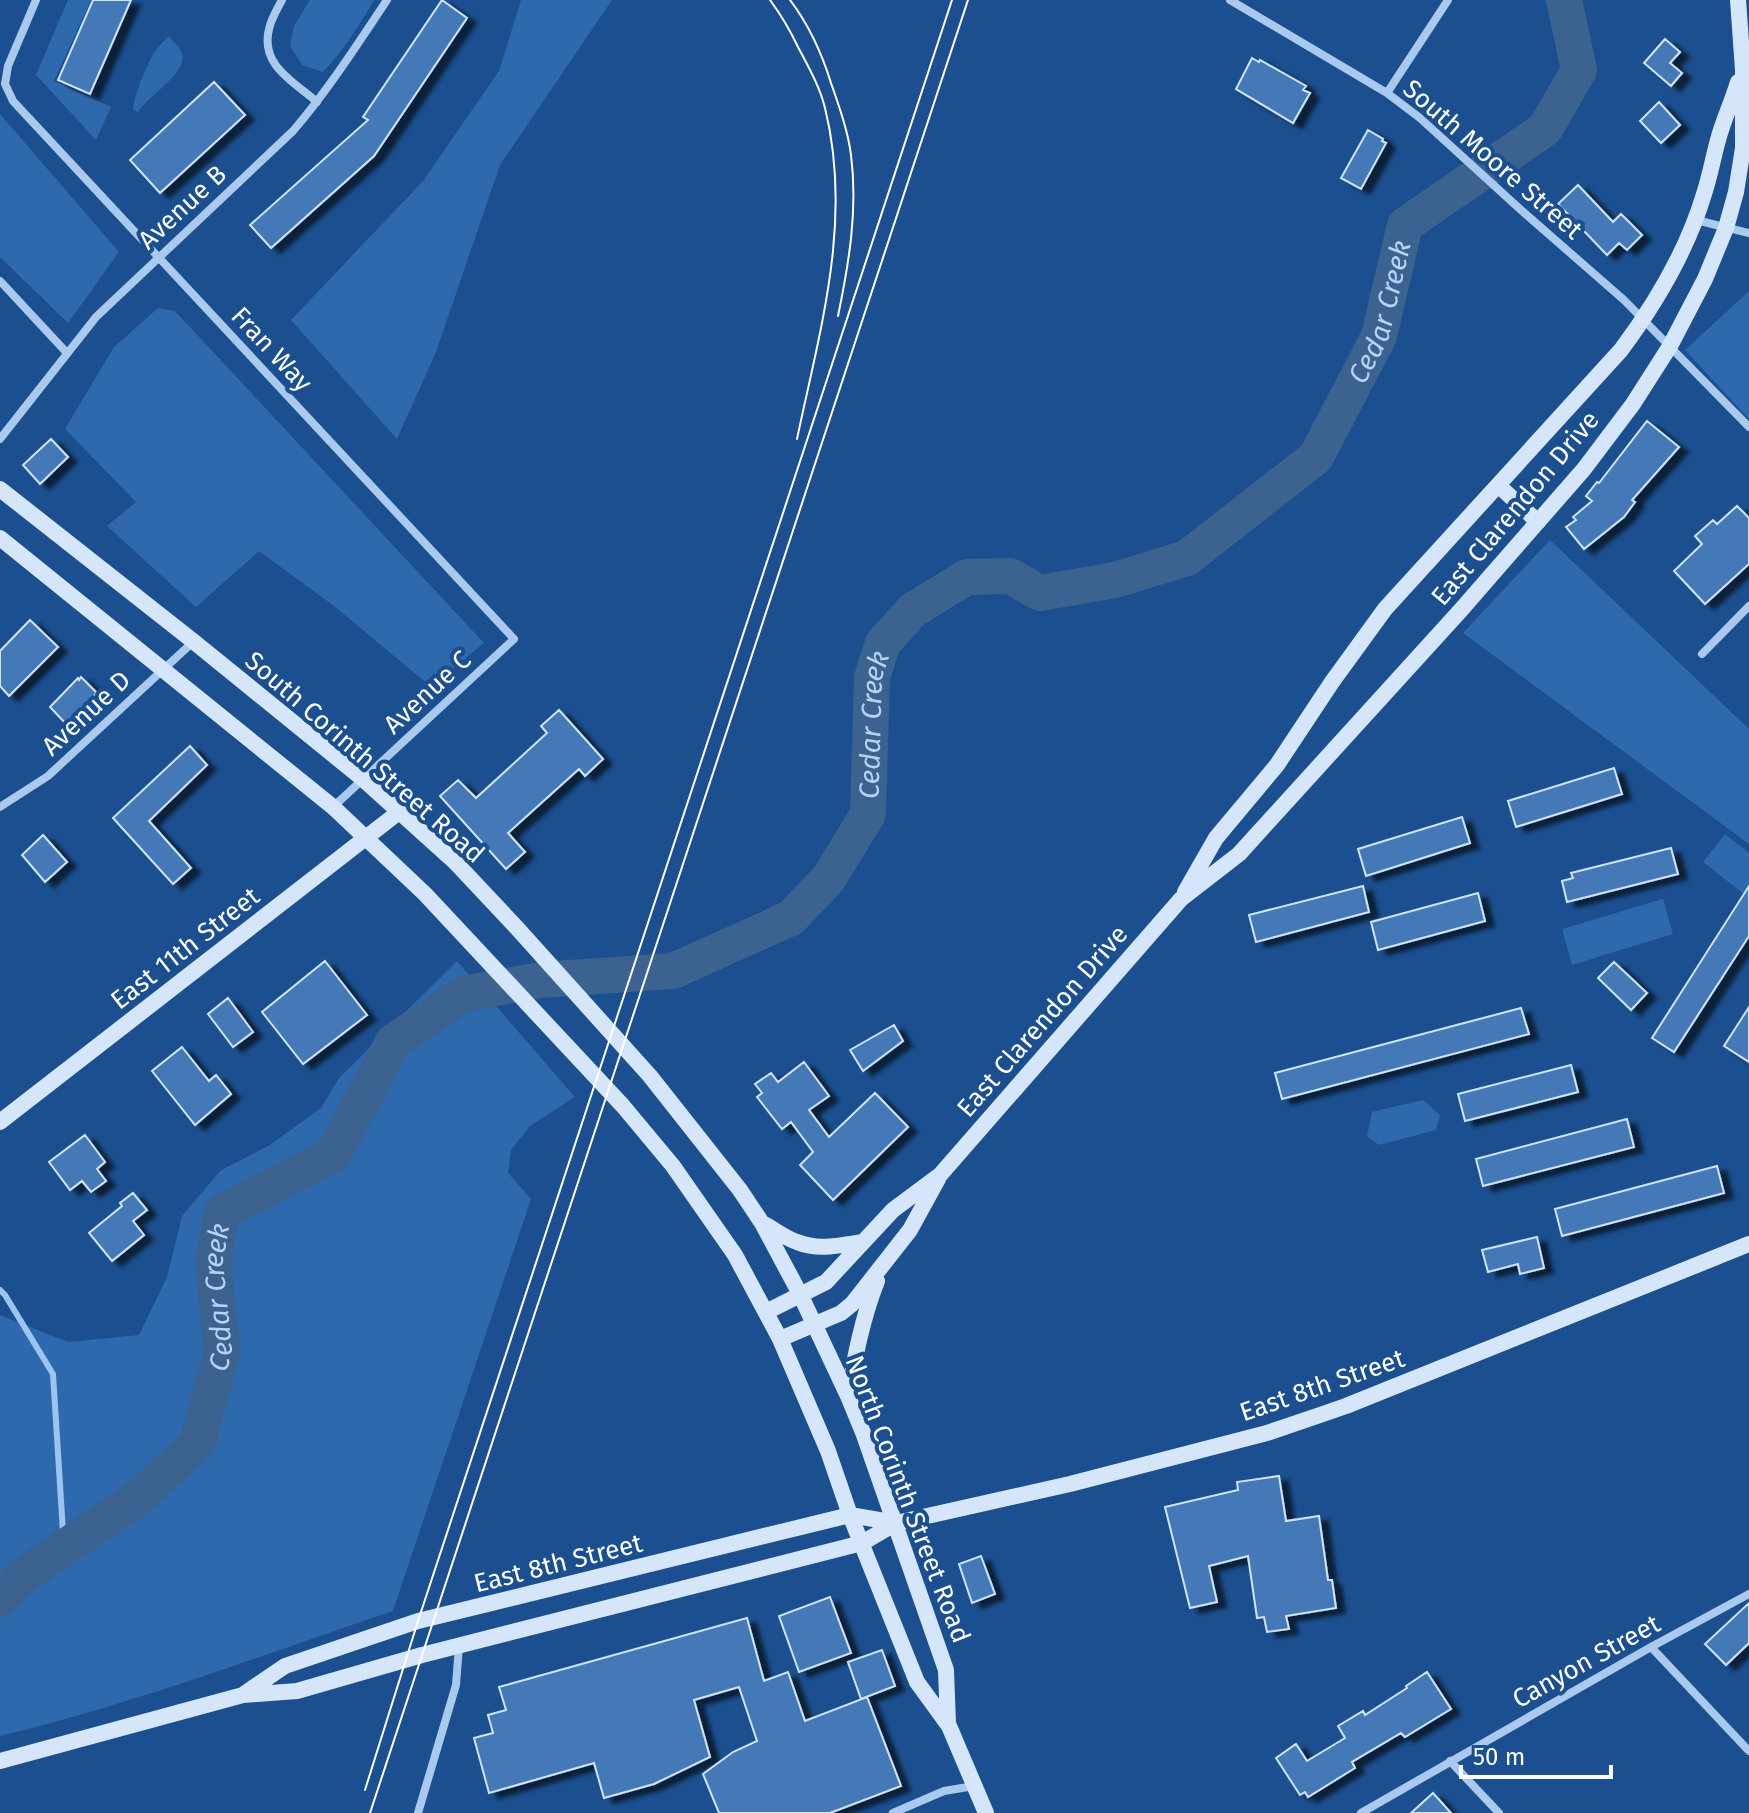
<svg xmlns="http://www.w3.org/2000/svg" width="1749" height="1813" font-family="'Fira Sans',sans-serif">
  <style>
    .green { fill: #2e69ad }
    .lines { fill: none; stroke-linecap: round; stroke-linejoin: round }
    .stream { stroke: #9cc4f0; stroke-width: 6 }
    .river { stroke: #3c6290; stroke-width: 36 }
    .building { fill: #4478b7; stroke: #cfe3fa; stroke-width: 2; filter: url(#shadow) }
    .street { stroke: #a9c9ee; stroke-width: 8 }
    .secondary { stroke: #d6e6fa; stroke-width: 16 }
    .tram { stroke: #fff; stroke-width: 2 }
    .labels { text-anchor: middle; stroke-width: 8; stroke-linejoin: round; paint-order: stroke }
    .street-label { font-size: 26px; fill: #fff; stroke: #1b4f8f }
    .water-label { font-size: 28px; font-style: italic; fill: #b5d3f5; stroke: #1b4f8f }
  </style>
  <defs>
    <filter id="shadow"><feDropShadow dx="9" dy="5" stdDeviation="2" flood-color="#0009"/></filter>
  </defs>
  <rect width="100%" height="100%" fill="#1b4f8f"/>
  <path class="green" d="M68,0H91L54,81L111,107L96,140L36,75Z
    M310,0H374C359,26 344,50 323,72L302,65L290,46L294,26Z
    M521,0H612L500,165L436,352L397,439L291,320L423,181L499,71Z
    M169,36C172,40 178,46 181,51C191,72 148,95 138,112L133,110C134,95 147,63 156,50C159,45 165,40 169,36Z
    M0,114L119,252L68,323L0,257Z
    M1749,291V419L1685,350Z
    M158,308L175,311L484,643L431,687L334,606L259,551L196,607L107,526L136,502L65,429L114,347Z
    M1550,540L1749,729V844L1463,633Z
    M1725,834L1749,853V898L1703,862Z
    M1663,899L1673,934L1572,965L1562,929Z
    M457,961L575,1097L530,1126L511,1150L508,1173L531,1199L393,1611C263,1655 133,1704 0,1736V1315L68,1342L139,1335L167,1277L182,1216L221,1170L270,1145L321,1108L339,1078Z
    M1423,1100L1440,1115L1436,1130L1379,1145L1367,1136L1372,1112Z"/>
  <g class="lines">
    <path class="stream" d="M0,1290L5,1295L53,1374L64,1548"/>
    <path class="river" id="s1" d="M0,1599L25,1574L139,1497L197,1444L222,1351L213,1260L222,1212L333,1155L393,1042L463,994L540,980L673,971L791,918L829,878L868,814L872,677L883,643L913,610L967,577L1010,576L1040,593L1115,580L1187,558L1316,457L1379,336L1405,225L1545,129L1579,70L1564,0"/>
  </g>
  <path class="building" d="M93,0H131L90,94L58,80Z
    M442,0L467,18L374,156L271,248L250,225L368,120L363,117Z
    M1665,39L1680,52L1670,63L1682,73L1671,86L1644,63Z
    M1252,58L1259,62L1260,60L1306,86L1303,90L1310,93L1293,123L1236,89Z
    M214,82L245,115L160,193L130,160Z
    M1659,102L1680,125L1661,143L1640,121Z
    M1368,130L1383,139L1382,141L1386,143L1361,189L1341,178Z
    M1578,185L1613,222L1621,214L1642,235L1627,250L1619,243L1607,255L1558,204Z
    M1647,421L1679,447L1632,500L1635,502L1624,517L1584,549L1566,527L1576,520L1573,517L1592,501L1586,496L1597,482L1599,483Z
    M51,439L68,457L40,484L23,465Z
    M1737,506L1749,518V564L1705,604L1674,571L1702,544L1695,536L1713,520L1717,524Z
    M30,620L58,647L9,696L0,686V651Z
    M81,677L97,693L66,724L50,707L78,678L79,680Z
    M559,710L603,759L585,776L579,769L508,833L525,852L506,869L440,796L458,780L476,798L547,733L541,726Z
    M190,746L207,765L149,821L191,868L173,884L113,818Z
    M1614,768L1622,794L1516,827L1508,801Z
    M1462,817L1470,843L1366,876L1358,849Z
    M43,835L67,862L45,882L22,855Z
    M1671,848L1678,874L1567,902L1562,881L1573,878L1571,873Z
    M1363,886L1369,912L1256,942L1249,915Z
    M1749,886V936L1674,1052L1652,1038Z
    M1478,893L1485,921L1378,950L1371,922Z
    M325,961L367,1015L303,1064L262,1012Z
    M1614,962L1647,993L1631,1010L1598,978Z
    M228,998L253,1032L233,1047L208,1014Z
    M1749,1007V1062L1724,1046Z
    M1521,1008L1529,1034L1282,1099L1275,1073Z
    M894,1025L903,1041L863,1071L850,1050Z
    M182,1047L209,1081L216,1075L231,1094L195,1125L152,1071Z
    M804,1062L829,1096L809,1110L829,1137L875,1093L908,1127L833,1200L800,1165L813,1152L791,1122L782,1129L757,1097L762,1093L755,1084L771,1073L778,1082Z
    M1571,1065L1578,1092L1465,1121L1458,1094Z
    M1627,1119L1634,1147L1483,1186L1476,1159Z
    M85,1135L105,1162L97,1169L106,1181L91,1192L82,1181L70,1190L49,1162Z
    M1717,1166L1724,1193L1562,1236L1555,1209Z
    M133,1193L147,1210L133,1221L144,1235L112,1261L89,1233L122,1206L120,1203Z
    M1537,1237L1544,1268L1520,1274L1518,1264L1488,1272L1482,1250Z
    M1279,1476L1286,1521L1319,1516L1328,1580H1332L1336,1608L1286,1616L1289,1629L1267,1632L1264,1617L1257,1618L1248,1556L1209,1566L1217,1602L1190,1608L1165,1507L1238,1490L1237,1482Z
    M981,1556L995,1594L972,1603L959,1564Z
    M830,1597L851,1653L799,1672L779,1616Z
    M1749,1603V1643L1726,1665L1705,1644Z
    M747,1618L764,1681L788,1672L805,1721L867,1697L901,1786L830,1813H719L703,1774L733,1752L757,1741L739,1687L694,1700L710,1757L654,1784L604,1798L594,1763L489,1793L474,1738L493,1733L488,1715L506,1710L499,1687Z
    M882,1650L895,1686L861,1699L848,1662Z
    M1427,1672L1451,1709L1405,1737L1401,1733L1352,1762L1355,1768L1308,1797L1305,1792L1300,1795L1276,1758L1296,1744L1307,1761L1345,1738L1338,1726L1363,1711L1365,1715L1407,1688L1406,1686Z
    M1433,1793L1451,1813H1411Z"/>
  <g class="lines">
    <path class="street" d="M36,0L8,66L5,84L13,101L514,639L333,807
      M282,0C277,9 271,19 269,29C260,65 293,81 317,102
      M1230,0L1387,93L1420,118L1521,210L1624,300L1749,427
      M1387,93L1448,0
      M1696,220L1749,233
      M0,281L67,353
      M0,439L96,317L293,131C328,90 357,45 387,0
      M1702,654L1749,606
      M0,807L48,776L193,642
      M1651,1647L1749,1751
      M1450,1761L1499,1813
      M418,1813L456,1685L459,1646
      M893,1813L944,1791L974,1786
      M1361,1813L1651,1647L1749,1594"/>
    <path class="secondary" d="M1498,485L1538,522
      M0,489L193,641L363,779L455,862L517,928L650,1076L740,1190L762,1223L800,1294L848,1396L864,1435L946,1670L948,1724
      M0,538L333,807L425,894L468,940L623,1106L673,1166L735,1255L780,1339L828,1451L850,1515L917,1682L949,1726L986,1813
      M1185,892L1216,838L1277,765L1332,682L1385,609L1621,350C1656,303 1687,251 1704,194C1710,176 1713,158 1718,140C1723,121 1732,102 1738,82
      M0,1122L399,812
      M762,1223C774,1229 785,1238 797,1242C819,1251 841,1245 863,1242
      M766,1312L826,1282L893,1210L940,1175L1181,899L1239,854L1460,611L1584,469L1633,404L1670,346L1705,279L1726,228L1736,192L1743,148V70L1738,0
      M780,1339L841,1313L852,1304L910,1230L938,1179
      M848,1396C855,1357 862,1319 877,1281
      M244,1694L285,1666L418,1621L850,1515L896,1523
      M0,1761L243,1695L297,1691L422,1655L862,1543L896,1523L1070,1484L1267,1433L1320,1415L1346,1406L1749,1244"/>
    <path class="tram" d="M770,0C781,15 790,30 798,47C808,66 820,87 825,108C853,221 820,329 797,439
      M790,0C809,25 822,54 831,83C839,106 848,131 851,155C858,209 849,263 838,316
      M365,1790L418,1621L952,0
      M370,1813L968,0"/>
  </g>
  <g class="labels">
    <g class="street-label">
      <text transform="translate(1493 159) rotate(41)" y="9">South Moore Street</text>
      <text transform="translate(182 207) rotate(-43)" y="9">Avenue B</text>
      <text transform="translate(272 349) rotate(47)" y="9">Fran Way</text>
      <text transform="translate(1515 508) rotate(-50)" y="9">East Clarendon Drive</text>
      <text transform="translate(427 692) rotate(-43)" y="9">Avenue C</text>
      <text transform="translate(86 713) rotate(-43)" y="9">Avenue D</text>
      <text transform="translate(365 757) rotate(41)" y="9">South Corinth Street Road</text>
      <text transform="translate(185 948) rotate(-38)" y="9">East 11th Street</text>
      <text transform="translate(1042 1021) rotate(-49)" y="9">East Clarendon Drive</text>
      <text transform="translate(1322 1385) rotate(-19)" y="9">East 8th Street</text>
      <text transform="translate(908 1499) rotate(69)" y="9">North Corinth Street Road</text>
      <text transform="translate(558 1563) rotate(-14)" y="9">East 8th Street</text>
      <text transform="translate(1586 1661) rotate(-29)" y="9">Canyon Street</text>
    </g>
    <g class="water-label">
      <text dy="10" stroke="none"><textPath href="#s1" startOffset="2130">Cedar Creek</textPath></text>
      <text dy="10" stroke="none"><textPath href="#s1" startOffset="1386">Cedar Creek</textPath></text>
      <text dy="10" stroke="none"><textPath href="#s1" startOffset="402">Cedar Creek</textPath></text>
    </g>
  </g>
  <path d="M1461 1765v12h150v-12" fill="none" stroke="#ffffff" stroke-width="4"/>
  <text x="1473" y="1765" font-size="24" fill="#ffffff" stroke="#1b4f8f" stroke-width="6" paint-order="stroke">50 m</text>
</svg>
